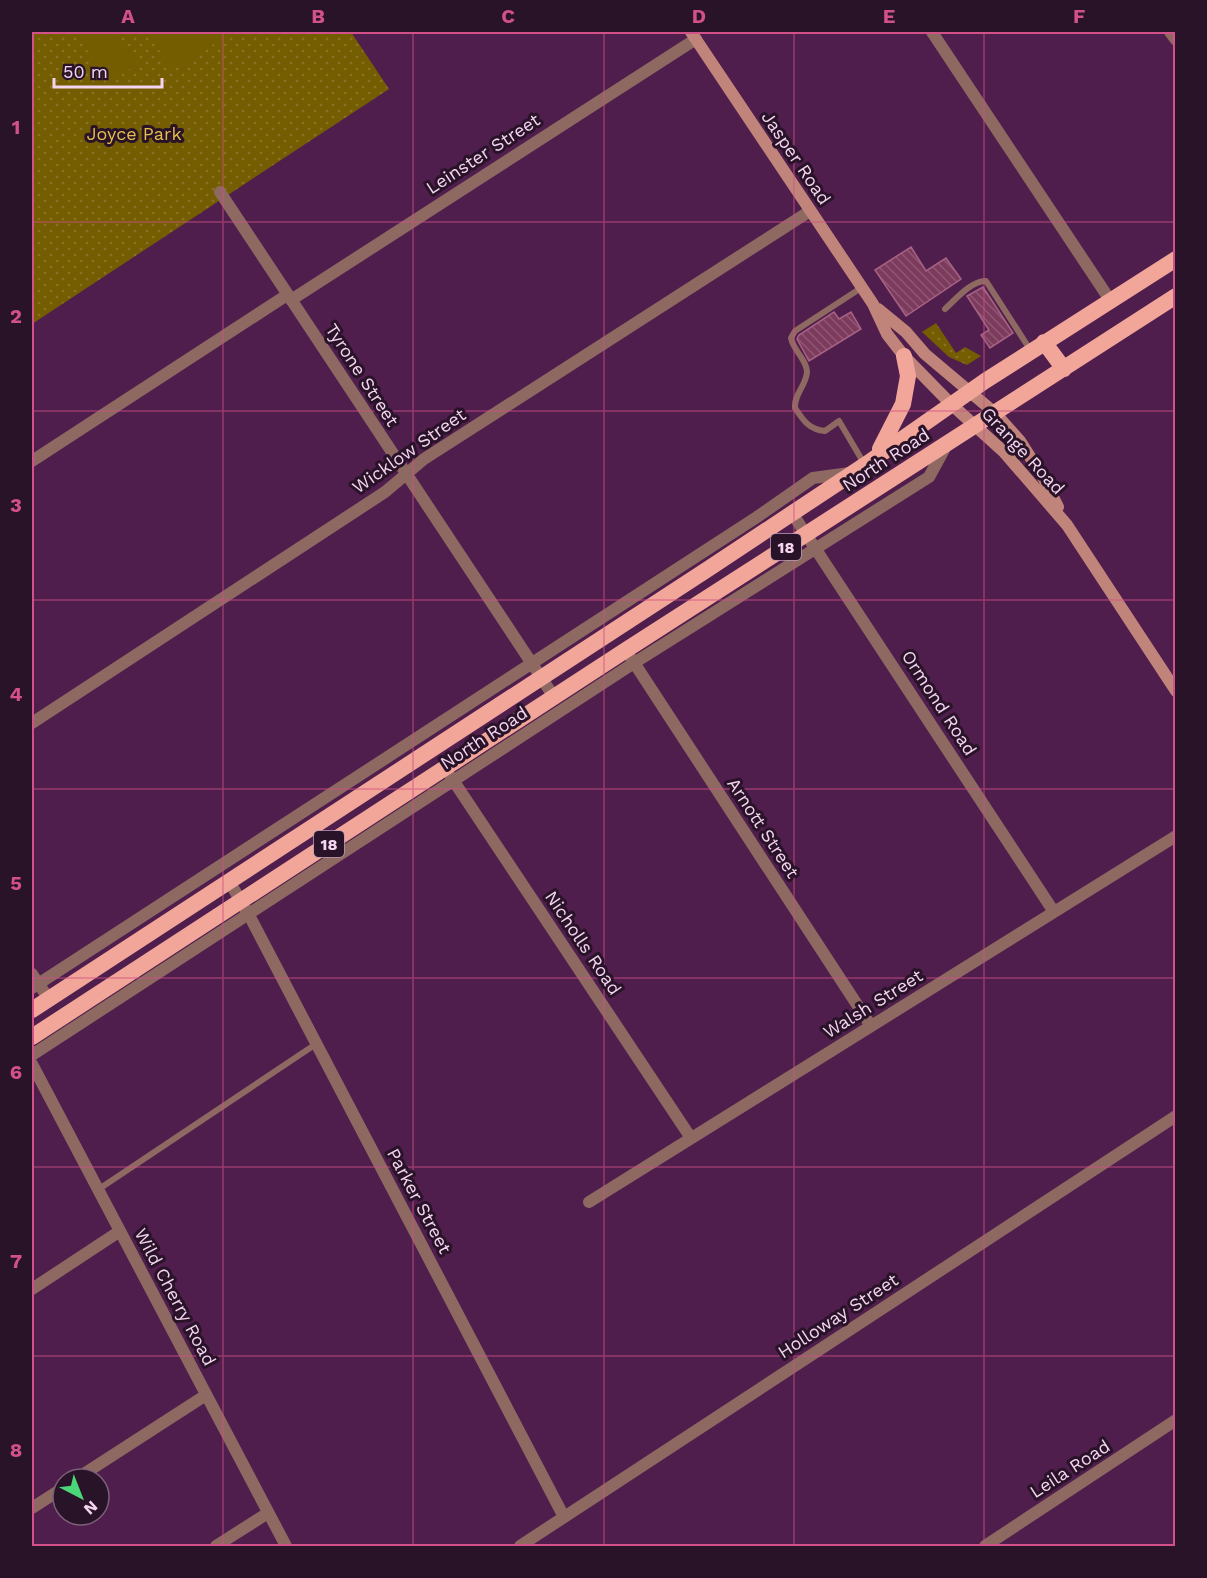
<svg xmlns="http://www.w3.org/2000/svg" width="1207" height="1578" font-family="'Work Sans',sans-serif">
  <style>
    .park { fill: url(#park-dots) }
    .garden { fill: #745c01 }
    .building { fill: url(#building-back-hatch); stroke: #a86284; stroke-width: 1.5 }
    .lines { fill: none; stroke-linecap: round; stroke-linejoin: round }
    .service { stroke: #8e6962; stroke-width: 6 }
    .minor { stroke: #8e6962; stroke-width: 12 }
    .tertiary { stroke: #8e6962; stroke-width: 12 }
    .secondary { stroke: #c0847a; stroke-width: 12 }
    .trunk { stroke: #f1a699; stroke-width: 16 }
    .grid { fill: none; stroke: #d15188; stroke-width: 1.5; stroke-opacity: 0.55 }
    .labels { text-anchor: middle; stroke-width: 6; stroke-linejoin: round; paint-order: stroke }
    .shield { fill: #291328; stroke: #b79bb4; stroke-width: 1.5 }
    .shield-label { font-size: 16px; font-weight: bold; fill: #f4d5f0 }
    .park-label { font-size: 18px; fill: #e6bf48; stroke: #291328 }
    .street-label { font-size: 18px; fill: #f4d5f0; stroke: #291328 }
    .neatline { fill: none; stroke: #d15188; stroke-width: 2 }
    .grid-label { font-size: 20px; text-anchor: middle; font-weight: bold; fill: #d15188 }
  </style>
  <defs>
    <pattern id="park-dots" width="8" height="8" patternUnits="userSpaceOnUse" patternTransform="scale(1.5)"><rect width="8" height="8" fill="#745c01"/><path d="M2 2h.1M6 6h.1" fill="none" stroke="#887226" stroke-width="1.8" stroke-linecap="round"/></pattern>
    <pattern id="building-back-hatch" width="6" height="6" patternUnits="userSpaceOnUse" patternTransform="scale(1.5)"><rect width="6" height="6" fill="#7c3b5c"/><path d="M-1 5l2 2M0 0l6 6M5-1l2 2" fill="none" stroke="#8f5674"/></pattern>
  </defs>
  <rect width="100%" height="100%" fill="#501e4d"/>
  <path class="park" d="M32,32H351L389,89L32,324Z
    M936,323L956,353L965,347L981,356L967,365L949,357L922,332Z"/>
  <path class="garden" d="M75,32H115L137,64L109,83Z
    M147,32H232L182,65H171L168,63Z"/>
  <path class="building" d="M911,247L926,271L946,258L961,279L906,316L875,270Z
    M983,287L1013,333L990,348L981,335L989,330L967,296Z
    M834,312L839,319L851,312L861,329L809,361L797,339L799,335Z"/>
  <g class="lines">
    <path class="service" d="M861,288L795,331L791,338C793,350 807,360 807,372C806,386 794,394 795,408C803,420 809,430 825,431L839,421L865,465
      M945,309C955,300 972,280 986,281L1031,351
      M99,1189L316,1044"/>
    <path class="minor" d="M932,32L1110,300
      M1170,32L1176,40
      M220,192L554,697
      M291,300L696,39
      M32,461L287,295
      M792,513L1054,912
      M631,658L871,1026
      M32,723L385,492L424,459L810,211
      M451,777L691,1138
      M229,881L249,915L564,1517
      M32,974L49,999
      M32,988L757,517L813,478L850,473
      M32,1055L634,663L929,477L946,446
      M32,1064L286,1546
      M589,1202L1176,836
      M32,1289L120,1231
      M76,1479L206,1395
      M32,1508L63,1488
      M216,1546L268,1513
      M520,1546L1176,1116"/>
    <path class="tertiary" d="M985,1546L1176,1420"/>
    <path class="secondary" d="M691,32L873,304L887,334L904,356L951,404L1004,452L1067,525L1176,691
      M878,309L906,332L925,354L995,413L1020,441L1044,479L1058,507"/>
    <path class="trunk" d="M1044,342L1064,369
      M880,449L903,404L908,376L904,356
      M32,1010L708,569L865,465L985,381L1176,259
      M32,1037L626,650L1176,296"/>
  </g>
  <path class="grid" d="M223,32V1546M413,32V1546M604,32V1546M794,32V1546M984,32V1546M32,222H1176M32,411H1176M32,600H1176M32,789H1176M32,978H1176M32,1167H1176M32,1356H1176"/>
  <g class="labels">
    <g class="shield">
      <rect x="771" y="534" width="30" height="26" rx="4.5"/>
      <rect x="314" y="831" width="30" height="26" rx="4.5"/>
    </g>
    <g class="shield-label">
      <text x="786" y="553">18</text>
      <text x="329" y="850">18</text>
    </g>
    <g class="park-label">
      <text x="134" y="140">Joyce Park</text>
    </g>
    <g class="street-label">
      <text transform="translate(483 154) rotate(-33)" y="6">Leinster Street</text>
      <text transform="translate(796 158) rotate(56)" y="6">Jasper Road</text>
      <text transform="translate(362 375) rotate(57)" y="6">Tyrone Street</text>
      <text transform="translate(409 451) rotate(-35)" y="6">Wicklow Street</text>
      <text transform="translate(1023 451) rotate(47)" y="6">Grange Road</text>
      <text transform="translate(886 460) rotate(-33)" y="6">North Road</text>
      <text transform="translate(939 703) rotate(57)" y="6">Ormond Road</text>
      <text transform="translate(484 738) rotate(-33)" y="6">North Road</text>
      <text transform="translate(763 828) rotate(57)" y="6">Arnott Street</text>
      <text transform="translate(583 943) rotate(56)" y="6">Nicholls Road</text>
      <text transform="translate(873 1004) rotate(-32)" y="6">Walsh Street</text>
      <text transform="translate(419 1201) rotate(62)" y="6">Parker Street</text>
      <text transform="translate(175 1297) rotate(62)" y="6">Wild Cherry Road</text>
      <text transform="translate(838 1316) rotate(-33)" y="6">Holloway Street</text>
      <text transform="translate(1070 1469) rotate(-33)" y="6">Leila Road</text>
    </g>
  </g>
  <rect width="1207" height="1578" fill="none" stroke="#291328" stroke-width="66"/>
  <g transform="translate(81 1497) rotate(138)"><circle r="28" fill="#291328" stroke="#7a6178" stroke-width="1.5"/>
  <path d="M0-4.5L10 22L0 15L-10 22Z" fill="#4bd677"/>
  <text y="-9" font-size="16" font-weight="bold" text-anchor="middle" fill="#f4d5f0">N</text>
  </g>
  <path d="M54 78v9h108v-9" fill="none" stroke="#f4d5f0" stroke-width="3"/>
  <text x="63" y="78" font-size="18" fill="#f4d5f0" stroke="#291328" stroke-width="4.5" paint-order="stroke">50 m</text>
  <rect x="33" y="33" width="1141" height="1512" class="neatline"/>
  <g class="grid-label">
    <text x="128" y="23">A</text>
    <text x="318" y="23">B</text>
    <text x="508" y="23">C</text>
    <text x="699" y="23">D</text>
    <text x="889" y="23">E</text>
    <text x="1079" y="23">F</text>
    <text x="16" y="134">1</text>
    <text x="16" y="323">2</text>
    <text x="16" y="512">3</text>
    <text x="16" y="701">4</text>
    <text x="16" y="890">5</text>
    <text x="16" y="1079">6</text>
    <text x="16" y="1268">7</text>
    <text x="16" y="1457">8</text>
  </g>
</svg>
